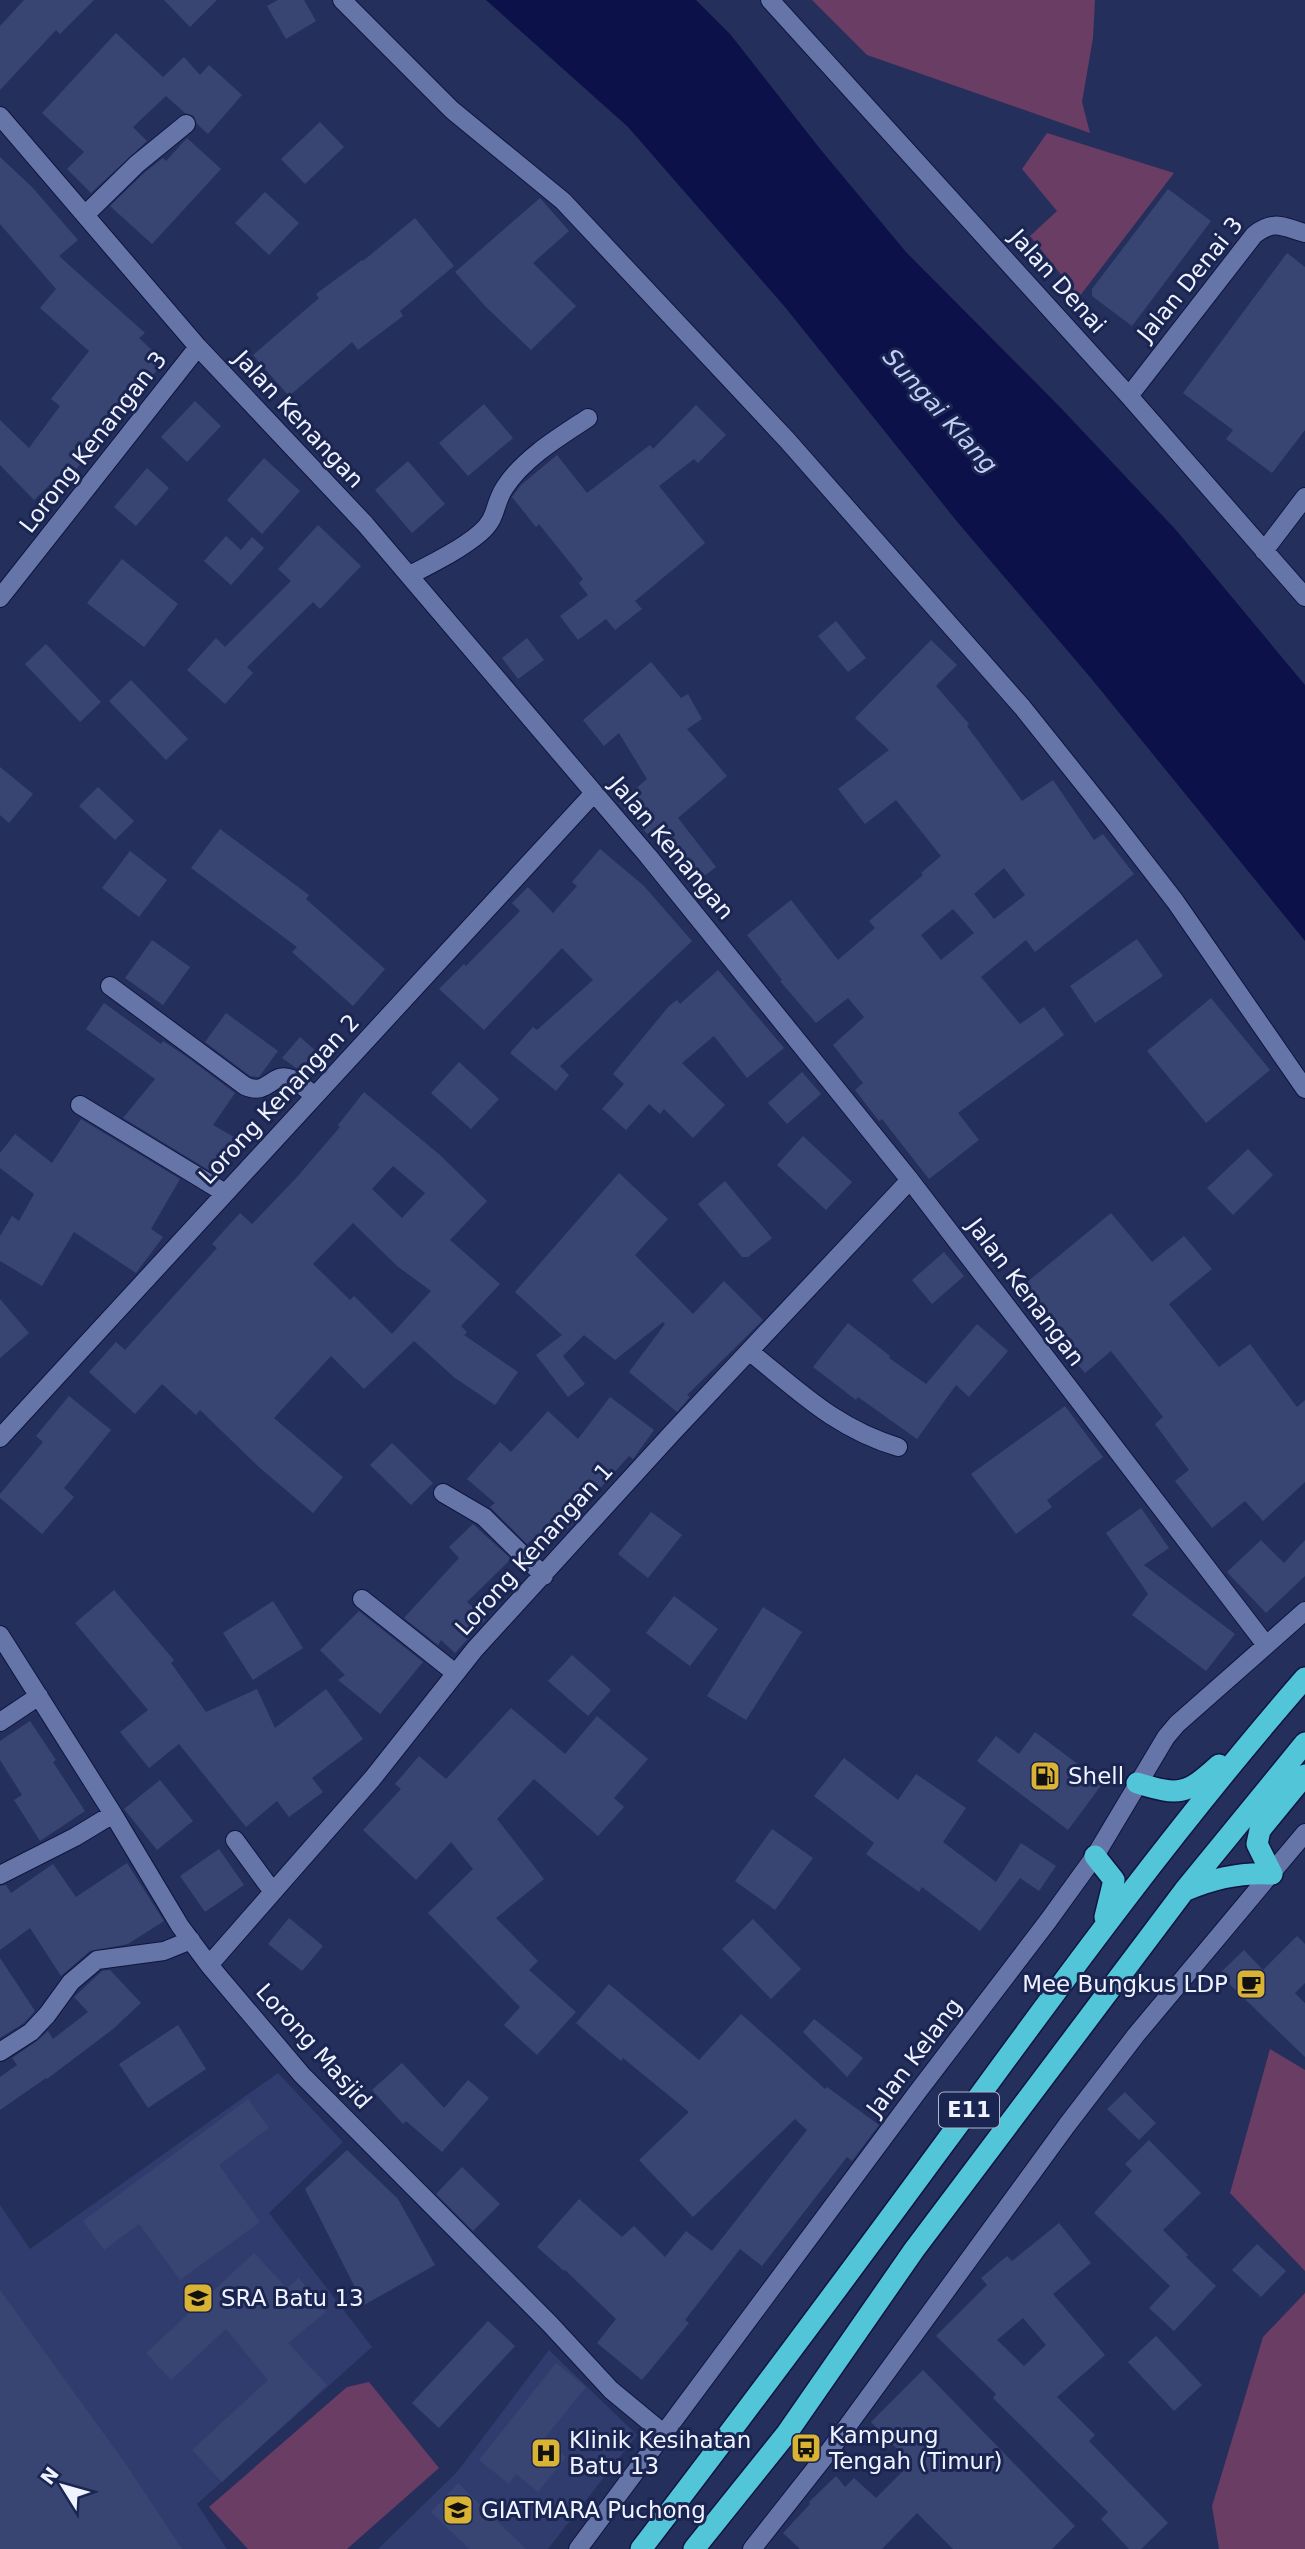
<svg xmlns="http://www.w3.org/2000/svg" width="1305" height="2549" font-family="'DejaVu Sans',sans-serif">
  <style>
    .built { fill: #303c6d }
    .green { fill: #693d64 }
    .water { fill: #0d114a }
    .building { fill: #384573; fill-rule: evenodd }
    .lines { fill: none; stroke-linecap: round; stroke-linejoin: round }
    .minor-casing { stroke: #0f1540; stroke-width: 20 }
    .motorway-casing { stroke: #0f1540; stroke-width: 24 }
    .minor { stroke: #6675a8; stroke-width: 18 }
    .motorway { stroke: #53c5d9; stroke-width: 21 }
    .labels { text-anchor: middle; stroke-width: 6; stroke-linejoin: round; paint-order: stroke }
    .shield { fill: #1b2551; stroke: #afb5cb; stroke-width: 2 }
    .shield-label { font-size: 21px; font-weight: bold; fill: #eff3ff }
    .street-label { font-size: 23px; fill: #eff3ff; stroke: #1b2551 }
    .poi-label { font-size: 23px; fill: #eff3ff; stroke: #1b2551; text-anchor: start }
    .water-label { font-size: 24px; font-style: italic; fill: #c3cff5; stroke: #1b2551 }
  </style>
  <rect width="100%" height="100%" fill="#252f5c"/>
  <path class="built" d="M278,2073L343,2142L269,2213L372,2347L197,2504L227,2549H0V2205L30,2249Z
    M549,2350L637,2435L548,2549H378L457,2472Z"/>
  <path class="green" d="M812,0H1095L1093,38L1082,102L1090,133L867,55Z
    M1047,133L1174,173L1079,297L1030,236L1057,211L1022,169Z
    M1270,2049L1305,2070V2271L1230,2193Z
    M1305,2293V2549H1219L1212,2506L1263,2337Z
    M369,2382L439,2468L347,2549H248L209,2507L347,2387Z"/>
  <path class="water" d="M486,0H696L730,34L821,150L906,252L1059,406L1176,530L1305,685V941L1090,677L959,524L785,307L628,127Z"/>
  <path class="building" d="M24,0H94L60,34L56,30L0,90V26Z
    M164,0H217L190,27Z
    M278,0H304L316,21L286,39L267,6Z
    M116,33L163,77L184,57L200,75L209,65L242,95L208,134L197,124L194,116L185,113L166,96L133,127L147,141L91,193L67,169L84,152L42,113Z
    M320,122L344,147L305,184L281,159Z
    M187,138L221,169L152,244L110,206L145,172L163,158L166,161Z
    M0,157L32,187L78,240L59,256L145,333L139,338L165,362L131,398L90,447L92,448L75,471L69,466L34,500L0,465V420L29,448L60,406L51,399L89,351L40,308L56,289L0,224Z
    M1168,189L1211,221L1132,326L1092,296V289Z
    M265,192L299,223L269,255L235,223Z
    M540,198L569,231L533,263L576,306L531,350L485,306L455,272Z
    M415,218L454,266L400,311L403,316L358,350L352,342L289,396L253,355L319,298L316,294L362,260L363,261Z
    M1287,253L1305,267V430L1272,473L1226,439L1233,430L1183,393Z
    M195,401L221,426L187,462L161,437Z
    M484,404L513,438L468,476L439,443Z
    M696,405L726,435L698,463L694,459L659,486L705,543L635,601L642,609L615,630L606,619L578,640L560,616L588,595L579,583L583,579L539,524L536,527L512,497L521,485L557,455L587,493L650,445L653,449Z
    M264,458L300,491L262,534L227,500Z
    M408,461L445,504L412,533L375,490Z
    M147,468L169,488L136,526L114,507Z
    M318,525L361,566L320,609L313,602L247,667L253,673L225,704L187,670L216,638L225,647L291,581L278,569Z
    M226,536L241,550L252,537L264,548L231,585L204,561Z
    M122,559L178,604L144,647L87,603Z
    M836,621L866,658L848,672L818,636Z
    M527,638L544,660L518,679L502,658Z
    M931,640L957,665L936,686L969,724L967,726L1022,801L1053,780L1094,840L1103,834L1134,874L1035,952L1026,940L981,977L1020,1024L1044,1007L1064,1035L958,1113L979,1140L929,1179L882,1119L879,1121L855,1090L863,1083L833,1045L864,1017L848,998L816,1023L780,981L782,980L747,935L791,900L838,960L875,928L869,921L923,875L921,873L941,856L896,800L865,824L838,789L889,750L855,718ZM1004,868L1025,895L994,919L974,894ZM953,909L974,933L941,960L921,935Z
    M46,644L101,702L80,722L25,664Z
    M651,662L681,698L688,694L702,719L687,729L727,776L678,818L716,867L691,886L655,838L653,840L619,803L647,779L619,733L604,746L583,720Z
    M131,680L188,739L166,760L109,701Z
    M0,767L33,794L9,823L0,815Z
    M98,787L134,821L115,840L79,806Z
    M220,829L309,895L306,899L385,969L353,1006L292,952L297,947L191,868Z
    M600,849L644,886L692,941L560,1066L569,1075L556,1091L510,1053L533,1027L537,1030L593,980L562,948L484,1030L439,989L464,964L466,966L520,911L512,903L528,887L553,913L577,886L572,882Z
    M130,851L167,880L139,917L102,888Z
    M1137,939L1163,976L1095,1023L1070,986Z
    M152,940L190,967L163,1005L125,978Z
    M718,970L784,1048L747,1078L714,1036L682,1063L725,1105L693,1138L664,1109L660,1114L649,1104L626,1130L602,1109L624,1084L613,1074L669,1006L677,1000L680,1004Z
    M1211,998L1270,1070L1206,1123L1147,1051Z
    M104,1003L161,1044L163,1041L187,1057L235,1093L213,1125L241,1141L220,1177L123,1118L155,1079L86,1029Z
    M226,1013L278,1051L259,1077L250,1076L205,1042Z
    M300,1037L326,1060L310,1078L282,1058Z
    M459,1062L499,1099L471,1129L431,1093Z
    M802,1072L821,1094L787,1124L768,1103Z
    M364,1092L440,1155L487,1201L450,1240L500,1284L461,1326L467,1332L464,1335L518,1372L495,1405L455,1378L414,1341L364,1389L331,1356L274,1418L343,1477L313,1513L260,1468L200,1410L196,1415L162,1384L135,1414L89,1372L116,1342L125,1350L217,1248L212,1244L240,1213L252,1224L297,1177L340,1127L338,1125ZM393,1166L425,1193L402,1218L372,1189ZM353,1223L397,1266L431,1291L392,1334L354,1296L350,1300L313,1264Z
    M81,1119L180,1179L151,1229L163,1237L136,1273L74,1232L42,1286L0,1261V1236L12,1216L19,1221L34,1194L0,1168V1153L15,1134L52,1163Z
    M803,1136L852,1182L826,1210L777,1165Z
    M1248,1149L1273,1175L1233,1215L1207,1188Z
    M619,1173L668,1219L635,1255L693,1314L724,1281L763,1320L687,1395L690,1397L677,1412L629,1372L665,1324L663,1322L615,1360L584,1335L563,1356L585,1384L568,1397L536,1355L562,1335L515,1292Z
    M725,1181L772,1238L748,1257H742L698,1204Z
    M1111,1213L1152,1262L1184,1236L1212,1269L1169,1304L1219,1367L1250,1344L1297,1407L1305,1400V1482L1263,1521L1245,1501L1212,1528L1175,1481L1189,1470L1155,1424L1163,1417L1111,1351L1085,1373L1057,1340L1060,1337L1020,1288Z
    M944,1252L964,1276L932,1304L912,1280Z
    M0,1299L29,1333L0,1358Z
    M848,1323L890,1356L889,1358L926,1384L977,1324L1008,1351L969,1397L956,1385L917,1439L858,1397L856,1400L813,1367Z
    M69,1396L111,1430L64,1488L74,1497L42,1534L0,1498V1494L43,1442L36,1436Z
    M610,1397L654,1430L633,1459L629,1456L577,1514L580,1517L541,1554L530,1541L527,1544L490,1507L495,1503L467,1479L500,1442L511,1452L548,1411L578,1439Z
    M1065,1406L1103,1457L1047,1500L1052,1507L1016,1534L971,1474Z
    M392,1443L433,1483L411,1505L370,1465Z
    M1141,1508L1169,1548L1144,1565L1235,1634L1206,1671L1132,1615L1148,1594L1106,1533Z
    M651,1512L682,1535L648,1578L618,1554Z
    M473,1524L511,1559L467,1602L486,1619L455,1653L441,1640L438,1645L404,1618L459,1558L449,1547Z
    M1261,1540L1284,1563L1305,1540V1576L1266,1613L1227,1572Z
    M114,1590L174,1660L171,1663L206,1712L257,1689L275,1728L326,1689L363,1739L312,1778L323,1792L289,1817L277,1801L246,1827L179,1744L149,1768L120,1732L148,1710L75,1623Z
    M674,1596L718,1629L690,1666L646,1633Z
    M273,1601L303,1648L253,1680L223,1633Z
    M763,1607L802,1632L746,1720L707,1696Z
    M359,1611L423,1662L380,1714L338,1680L345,1675L320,1650Z
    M572,1655L611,1690L588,1716L548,1681Z
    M511,1708L565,1754L597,1716L648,1759L614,1798L624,1807L598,1836L534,1779L497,1819L544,1879L496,1918L538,1961L529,1970L576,2012L537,2055L504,2025L520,2007L428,1913L473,1869L451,1842L416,1880L363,1830L401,1789L395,1784L419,1756L446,1779Z
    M30,1721L56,1760L53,1762L85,1811L40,1841L14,1800L22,1795L0,1760V1741Z
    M1035,1732L1103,1783L1068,1830L977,1761L996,1736L1019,1754Z
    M844,1758L898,1800L916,1774L966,1808L943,1842L996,1882L1021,1843L1056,1866L1039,1891L1020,1878L980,1931L922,1887L919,1892L866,1854L874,1843L814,1796Z
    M160,1780L193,1821L157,1850L124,1809Z
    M772,1829L813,1858L775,1910L735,1881Z
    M219,1849L244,1885L205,1912L180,1876Z
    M127,1863L164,1921L128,1944L90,1951L61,1976L30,1928L0,1950V1886L6,1885L11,1893L53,1864L76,1897Z
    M289,1918L323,1946L302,1971L268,1944Z
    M753,1919L801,1969L771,1999L722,1949Z
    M1297,1936L1305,1944V1983L1295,1993L1305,2003V2057L1219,1974L1244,1950L1263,1970Z
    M0,1958L35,2011L24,2023L0,2038Z
    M110,1970L141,2003L113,2029L47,2079L46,2078L0,2110V2077L17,2065L12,2058L37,2041L48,2031L53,2039L88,2012L74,1997L102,1971Z
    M609,1984L699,2060L741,2014L825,2089L827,2087L879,2125L852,2161L847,2157L762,2266L740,2249L685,2320L689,2323L642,2380L597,2343L616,2319L565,2270L564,2271L537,2247L579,2199L622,2237L634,2226L665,2257L686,2231L712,2251L807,2130L795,2119L693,2217L639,2160L689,2112L623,2058L621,2061L576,2023Z
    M814,2019L863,2058L847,2077L803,2032Z
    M178,2025L206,2069L148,2108L119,2064Z
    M402,2063L444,2108L468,2080L489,2098L442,2152L406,2121L403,2124L372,2090Z
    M1125,2092L1156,2123L1139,2140L1107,2109Z
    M248,2099L269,2128L219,2165L260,2222L180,2280L139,2224L104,2250L83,2221Z
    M1149,2140L1201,2193L1163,2230L1188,2255L1186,2257L1216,2286L1174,2331L1149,2308L1170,2286L1094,2213L1132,2171L1125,2164Z
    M347,2150L398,2199L435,2265L364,2305L305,2189Z
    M462,2167L500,2204L473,2231L436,2194Z
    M1059,2223L1091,2263L1053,2294L1105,2355L1057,2397L1095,2435L1089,2441L1168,2523L1141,2549H1129L1101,2519L1108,2512L993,2398L996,2394L936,2336L987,2285L981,2278L1007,2256L1012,2261ZM1023,2318L1046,2345L1024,2366L997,2340Z
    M1257,2244L1286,2271L1261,2297L1232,2270Z
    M254,2253L287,2288L299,2278L326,2312L288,2343L327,2385L222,2482L192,2450L268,2380L226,2329L171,2380L146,2353Z
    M0,2290L125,2463L182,2549H0Z
    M488,2321L515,2346L439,2428L412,2403Z
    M1156,2336L1202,2385L1174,2411L1128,2362Z
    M556,2363L586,2387L544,2439L566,2457L538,2492L516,2474L509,2484L479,2460Z
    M923,2370L1075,2526L1052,2549H953L917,2513L882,2549H800L783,2533L810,2504L809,2502L836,2476L845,2487L854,2478L876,2498L911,2463L871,2422Z
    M458,2483L466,2491L526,2549H469L431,2512Z"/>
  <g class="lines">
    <g class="minor-casing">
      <path id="minor" d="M342,0L452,110L563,201L787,440L1023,708L1110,817L1175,901L1305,1089
        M770,0L1129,396L1305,597
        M0,116L198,347L365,524L648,856L910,1180L1266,1645
        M85,215L137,164L186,124
        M1129,396L1254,235C1274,219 1283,227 1305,233
        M1264,551L1305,497
        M410,575C433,563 460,550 480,533C498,518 493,505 505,487C524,458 559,437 588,418
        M0,598L198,347
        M110,986L245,1086C269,1097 272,1070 292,1079C300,1083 308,1091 315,1096
        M80,1105L225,1193
        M749,1351C799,1391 835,1428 898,1447
        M0,1438L594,793
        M443,1493L484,1517L544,1576
        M362,1599L454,1672
        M0,1635L113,1814L180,1926L209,1965L302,2075L550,2324L611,2390L663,2433
        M0,1722L39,1696
        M235,1840L273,1892
        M0,1875L75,1837L113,1814
        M209,1965L372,1779L475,1649L673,1432L910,1180
        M0,2052L31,2032L47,2015L71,1982L97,1960L164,1951L191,1940
        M578,2549L916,2094L1048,1921L1095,1856L1166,1737L1177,1724L1305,1611
        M752,2549L830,2450L1067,2125L1136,2035L1305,1833"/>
    </g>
    <g class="motorway-casing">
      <path id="motorway" d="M1137,1783C1180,1796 1186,1795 1219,1765
        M1095,1856L1114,1880L1105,1917
        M1272,1874L1257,1844L1260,1830L1305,1775
        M1186,1890C1214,1878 1241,1872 1272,1874
        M641,2549C750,2408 855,2265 961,2121C1071,1970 1182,1819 1305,1678
        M694,2549L787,2433L914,2250L1184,1891L1305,1743"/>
    </g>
    <use href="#minor" class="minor"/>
    <use href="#motorway" class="motorway"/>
  </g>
  <defs>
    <g id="fuel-square" transform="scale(1.575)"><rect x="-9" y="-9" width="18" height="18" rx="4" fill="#d9b334" stroke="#1b2551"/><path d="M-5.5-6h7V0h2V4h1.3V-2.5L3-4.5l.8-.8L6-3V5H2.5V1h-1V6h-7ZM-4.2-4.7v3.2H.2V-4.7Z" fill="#111"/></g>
    <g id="cafe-square" transform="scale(1.575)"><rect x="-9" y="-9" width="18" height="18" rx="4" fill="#d9b334" stroke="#1b2551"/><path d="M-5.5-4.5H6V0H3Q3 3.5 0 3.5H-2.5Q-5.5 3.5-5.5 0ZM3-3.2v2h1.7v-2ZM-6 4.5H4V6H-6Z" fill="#111"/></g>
    <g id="school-square" transform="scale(1.575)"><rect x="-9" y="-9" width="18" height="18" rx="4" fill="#d9b334" stroke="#1b2551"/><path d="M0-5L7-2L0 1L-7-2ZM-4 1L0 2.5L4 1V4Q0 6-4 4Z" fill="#111"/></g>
    <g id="bus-square" transform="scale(1.575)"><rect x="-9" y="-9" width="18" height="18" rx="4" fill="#d9b334" stroke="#1b2551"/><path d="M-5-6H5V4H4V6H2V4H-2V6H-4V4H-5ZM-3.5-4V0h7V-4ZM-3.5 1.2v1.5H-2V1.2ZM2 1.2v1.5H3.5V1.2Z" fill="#111"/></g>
    <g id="hospital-square" transform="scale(1.575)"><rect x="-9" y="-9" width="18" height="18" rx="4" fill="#d9b334" stroke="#1b2551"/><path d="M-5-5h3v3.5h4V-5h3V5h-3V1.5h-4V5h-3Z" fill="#111"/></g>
    <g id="university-square" transform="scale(1.575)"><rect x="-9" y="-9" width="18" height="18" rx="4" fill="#d9b334" stroke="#1b2551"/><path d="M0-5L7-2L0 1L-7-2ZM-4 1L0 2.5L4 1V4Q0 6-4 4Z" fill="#111"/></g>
  </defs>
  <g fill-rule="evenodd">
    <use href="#fuel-square" x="1045" y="1776"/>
    <use href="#cafe-square" x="1251" y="1984"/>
    <use href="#school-square" x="198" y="2298"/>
    <use href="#bus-square" x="806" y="2448"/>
    <use href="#hospital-square" x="546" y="2453"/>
    <use href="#university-square" x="458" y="2510"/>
  </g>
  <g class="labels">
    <rect class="shield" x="939" y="2092.5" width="60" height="35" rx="5"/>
    <g class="shield-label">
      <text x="969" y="2117">E11</text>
    </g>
    <g class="street-label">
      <text transform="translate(1190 279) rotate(-51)" y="8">Jalan Denai 3</text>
      <text transform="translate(1058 281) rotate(48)" y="8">Jalan Denai</text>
      <text transform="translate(299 419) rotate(47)" y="8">Jalan Kenangan</text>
      <text transform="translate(93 442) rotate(-52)" y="8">Lorong Kenangan 3</text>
      <text transform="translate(672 848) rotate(50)" y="8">Jalan Kenangan</text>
      <text transform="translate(279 1099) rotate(-47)" y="8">Lorong Kenangan 2</text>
      <text transform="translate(1026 1292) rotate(53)" y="8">Jalan Kenangan</text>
      <text transform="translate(534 1549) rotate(-48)" y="8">Lorong Kenangan 1</text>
      <text transform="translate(314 2046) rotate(48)" y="8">Lorong Masjid</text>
      <text transform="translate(914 2057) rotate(-53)" y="8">Jalan Kelang</text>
    </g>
    <g class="poi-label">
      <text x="1068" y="1784">Shell</text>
      <text x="1228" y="1992" text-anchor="end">Mee Bungkus LDP</text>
      <text x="221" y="2306">SRA Batu 13</text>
      <text x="829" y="2443">Kampung<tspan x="829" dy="26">Tengah (Timur)</tspan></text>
      <text x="569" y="2448">Klinik Kesihatan<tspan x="569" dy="26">Batu 13</tspan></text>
      <text x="481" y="2518">GIATMARA Puchong</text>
    </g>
    <g class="water-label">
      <text transform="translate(940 411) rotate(48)" y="8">Sungai Klang</text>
    </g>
  </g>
  <g transform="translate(63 2486) rotate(307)" stroke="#1b2551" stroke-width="5" paint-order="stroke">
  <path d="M0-5L12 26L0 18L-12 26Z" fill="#eff3ff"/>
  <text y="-10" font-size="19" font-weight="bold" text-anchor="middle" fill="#eff3ff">N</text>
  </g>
</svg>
